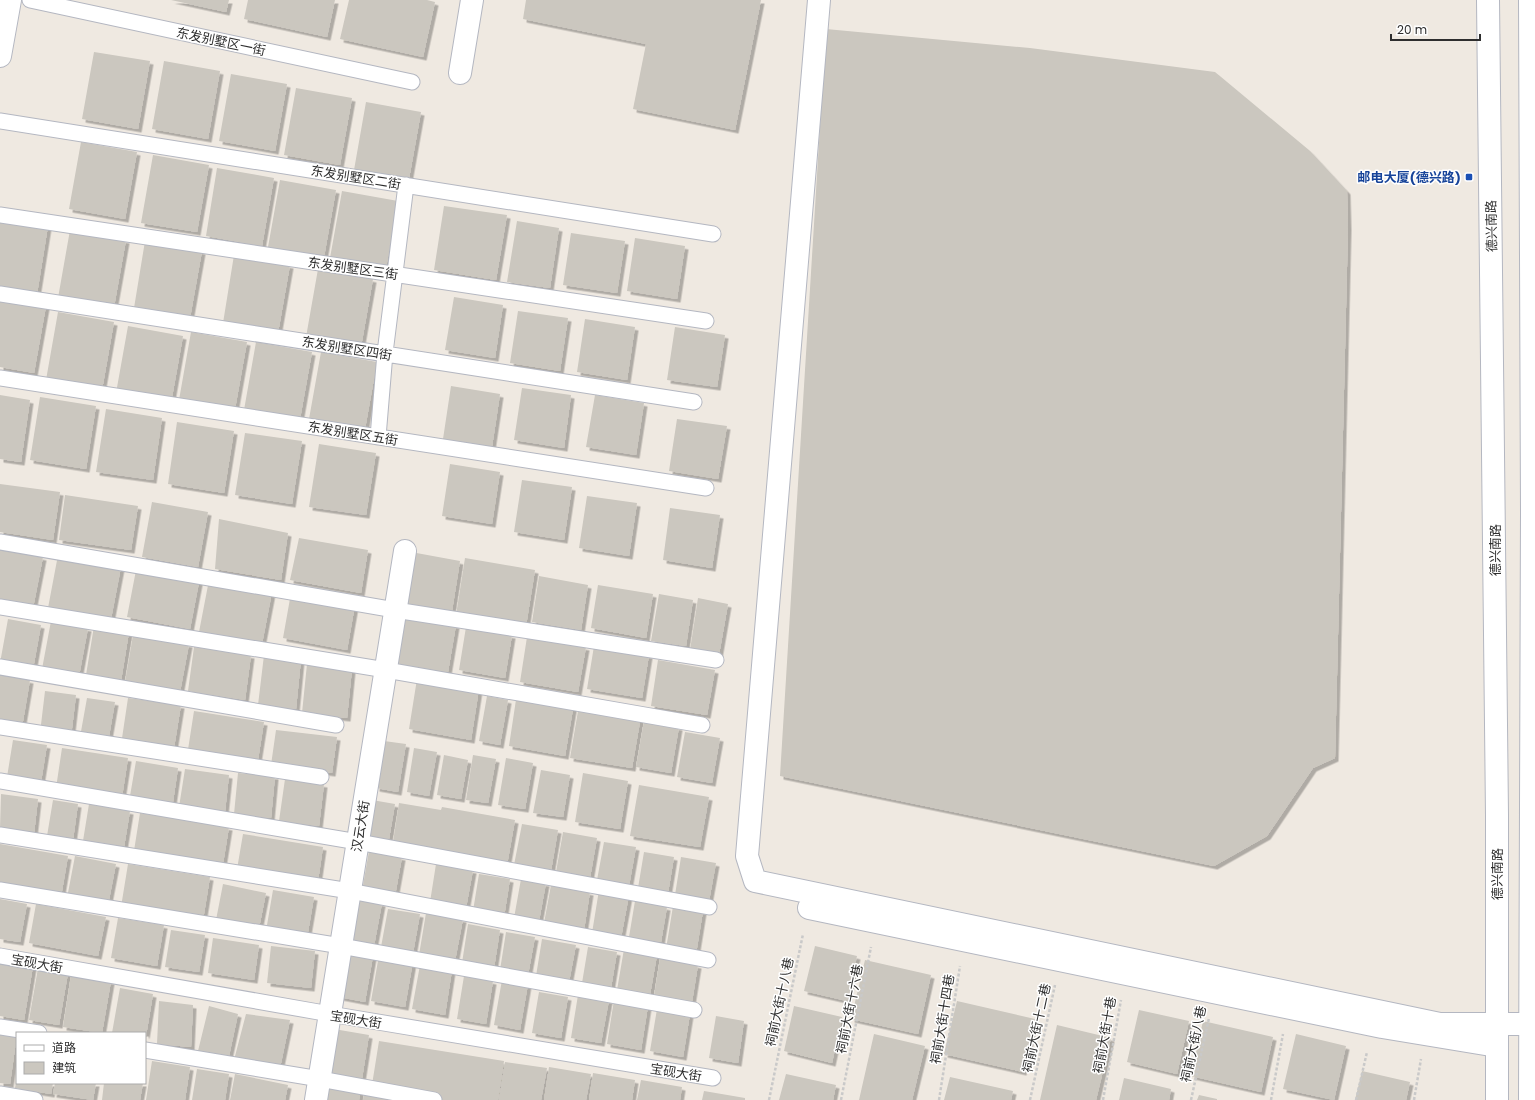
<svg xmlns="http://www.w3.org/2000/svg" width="1535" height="1100" font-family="Poppins,'Noto Sans SC',sans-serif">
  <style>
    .building { fill: #cbc7bf; filter: url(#shadow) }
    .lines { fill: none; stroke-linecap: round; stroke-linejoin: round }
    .service-casing { stroke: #b4b7c1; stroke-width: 17 }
    .minor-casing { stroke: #b4b7c1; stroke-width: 24 }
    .tertiary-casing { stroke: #b4b7c1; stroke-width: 24 }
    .secondary-casing { stroke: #b4b7c1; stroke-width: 24 }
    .path { stroke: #c9c9c9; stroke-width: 2.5; stroke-dasharray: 3 2; stroke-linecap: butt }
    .service { stroke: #fff; stroke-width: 15 }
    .minor { stroke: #fff; stroke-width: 22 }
    .tertiary { stroke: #fff; stroke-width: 22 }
    .secondary { stroke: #fff; stroke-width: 22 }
    .transit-dot { fill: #1a4fb4; stroke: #fff; stroke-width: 1.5 }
    .labels { text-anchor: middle; stroke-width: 3; stroke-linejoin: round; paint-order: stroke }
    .street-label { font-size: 13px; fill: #2e2e2e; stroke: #fff }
    .transit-label { font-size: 13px; font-weight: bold; fill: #164399; stroke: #fff; text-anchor: end }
  </style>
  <defs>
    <filter id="shadow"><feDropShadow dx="3.5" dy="3.5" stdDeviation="0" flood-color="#0004"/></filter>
  </defs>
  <rect width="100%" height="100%" fill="#efe9e1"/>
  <path class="building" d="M171,0H229L226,12Z
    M248,0H335L327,37L244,19Z
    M349,0H427L435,2L423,57L340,39Z
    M526,0H761L735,130L633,109L646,44L523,19Z
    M826,29L1030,48L1215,72L1310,151L1347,191L1348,227L1335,758L1313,768L1267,836L1214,866L780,776Z
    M94,52L150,61L138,129L82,119Z
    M164,61L220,71L208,139L152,129Z
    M231,74L287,84L275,151L219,141Z
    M296,88L352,98L340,165L284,155Z
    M366,102L421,112L409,179L354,170Z
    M81,142L137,152L125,219L69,209Z
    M153,155L209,165L197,232L141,223Z
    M217,168L274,178L262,246L206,236Z
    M280,180L336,190L324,257L268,247Z
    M342,191L398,201L386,268L330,258Z
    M444,206L507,215L496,280L434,270Z
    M0,218L48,226L37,294L0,287Z
    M517,221L559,228L550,288L507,282Z
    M70,230L126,240L114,307L58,298Z
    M571,233L625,241L617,293L563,285Z
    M635,238L685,246L677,299L627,291Z
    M145,241L202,251L190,318L134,308Z
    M234,255L290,265L278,333L223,323Z
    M318,269L373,279L361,347L306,337Z
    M454,297L503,305L495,358L445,350Z
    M0,298L46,306L34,373L0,367Z
    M518,311L568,318L560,371L510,363Z
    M58,312L114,322L102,390L46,380Z
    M585,319L635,327L627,380L577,372Z
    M128,326L183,336L171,403L116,393Z
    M675,327L725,335L717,387L667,380Z
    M191,332L247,342L235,409L179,400Z
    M256,342L312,352L300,419L244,410Z
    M321,352L377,362L365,429L309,419Z
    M451,386L500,394L492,447L443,439Z
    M522,388L571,395L564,448L514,440Z
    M0,395L30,400L21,462L0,459Z
    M595,395L644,403L636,455L586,447Z
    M40,397L96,406L86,469L30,460Z
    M106,409L162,418L153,480L96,472Z
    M677,419L727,426L718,479L669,471Z
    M177,422L234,431L224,493L168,484Z
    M245,433L302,441L292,504L235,495Z
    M319,444L376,453L366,515L309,507Z
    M450,464L500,472L492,524L442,516Z
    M522,480L572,487L564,540L514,532Z
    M0,484L60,492L53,540L0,532Z
    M65,495L138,506L131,550L59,540Z
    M587,496L637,503L629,556L579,548Z
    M152,502L208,512L198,567L142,557Z
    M670,508L720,515L712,568L663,560Z
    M219,519L288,533L281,580L215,569Z
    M299,538L368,550L361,593L290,580Z
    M0,549L43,557L33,608L0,602Z
    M411,552L460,561L452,611L403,603Z
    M58,555L121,567L111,619L48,608Z
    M465,558L535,570L526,626L456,615Z
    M137,565L200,577L190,629L127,617Z
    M539,576L588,585L581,630L532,622Z
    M209,580L272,592L262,644L199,632Z
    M598,585L653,594L646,638L591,628Z
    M291,593L355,605L347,650L283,638Z
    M659,594L693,600L686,646L651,641Z
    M698,598L728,604L719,655L690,650Z
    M403,616L456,625L448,672L395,663Z
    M8,619L41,625L33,669L0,663Z
    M51,621L88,628L79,676L42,669Z
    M94,626L129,632L121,681L86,675Z
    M466,627L512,635L505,678L459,670Z
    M133,635L189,644L180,692L125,682Z
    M527,637L586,647L578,692L520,682Z
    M594,646L649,655L642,698L587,689Z
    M194,647L251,655L245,700L188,691Z
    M264,655L301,659L296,709L258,705Z
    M658,660L715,670L707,715L651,706Z
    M307,664L352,669L347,718L302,713Z
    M0,675L30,680L22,727L0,723Z
    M417,679L479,689L471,740L409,729Z
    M45,691L76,695L71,737L40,733Z
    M517,693L574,703L565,756L509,746Z
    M487,696L508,700L500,745L479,741Z
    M87,698L115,702L108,742L80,737Z
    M128,698L181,705L173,754L121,745Z
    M579,705L641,716L632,768L570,758Z
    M194,711L264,722L257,766L187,756Z
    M644,721L679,727L671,773L636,767Z
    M276,730L337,737L332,773L271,765Z
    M685,732L720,738L712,783L677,777Z
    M13,740L47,745L41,782L7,777Z
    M384,741L406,744L398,792L376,788Z
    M62,748L128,758L122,797L56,788Z
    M414,748L437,752L429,796L407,792Z
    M444,755L468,760L461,799L437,795Z
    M473,755L496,759L488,803L466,800Z
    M506,758L533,763L525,809L498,805Z
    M136,761L178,768L173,802L130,796Z
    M185,769L229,775L225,812L179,807Z
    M541,770L570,775L563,817L533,813Z
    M238,773L275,776L271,818L234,814Z
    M583,773L628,781L620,829L575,822Z
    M285,779L324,784L319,826L279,821Z
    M639,785L709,797L700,847L630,836Z
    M1,794L38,799L34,834L0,829Z
    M53,800L78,804L73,840L47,836Z
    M372,800L395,804L389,839L366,835Z
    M399,803L441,810L442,807L515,820L507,865L393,842Z
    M89,804L130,811L123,853L82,847Z
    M140,813L229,827L222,870L133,857Z
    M522,824L558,830L551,871L514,865Z
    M563,832L597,838L590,878L556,872Z
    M243,834L323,847L317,888L236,875Z
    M604,842L636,847L629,886L597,880Z
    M0,844L68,856L61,897L0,887Z
    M369,851L402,857L395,896L362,891Z
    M644,852L674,857L668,893L638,888Z
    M75,856L116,864L108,905L67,898Z
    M681,857L716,863L709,901L675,895Z
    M128,864L210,877L203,920L121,907Z
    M436,864L473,870L466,908L430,902Z
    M479,874L510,879L504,917L473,911Z
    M521,879L546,883L539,921L514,918Z
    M223,884L266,893L259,928L216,920Z
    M551,885L590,892L584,930L544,923Z
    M273,890L314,897L307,938L266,931Z
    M599,890L629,895L621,938L592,933Z
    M354,898L382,903L374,946L347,941Z
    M0,899L27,904L20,942L0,939Z
    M635,901L667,907L661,942L629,937Z
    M36,904L106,917L98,956L29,943Z
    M673,906L703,911L696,954L666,949Z
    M388,909L420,914L413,953L381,947Z
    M426,913L463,919L455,961L419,955Z
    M118,918L164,925L157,966L111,958Z
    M468,924L500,930L494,968L462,963Z
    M171,930L205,935L199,972L165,967Z
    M506,932L535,937L528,975L500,970Z
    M213,938L259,945L254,980L208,973Z
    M542,939L576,945L569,982L536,976Z
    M271,946L315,951L311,988L267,983Z
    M815,946L857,956L847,1001L804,991Z
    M588,947L617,952L611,988L582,983Z
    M624,949L657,955L650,995L617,990Z
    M346,952L373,956L365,1002L339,997Z
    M379,955L413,961L405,1007L371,1001Z
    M660,958L698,965L692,1002L654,996Z
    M865,960L931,975L918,1034L851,1019Z
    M0,961L33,966L24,1020L0,1016Z
    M420,965L452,970L445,1015L412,1009Z
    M38,968L68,973L59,1025L29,1020Z
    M71,975L111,981L102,1033L63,1027Z
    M464,976L493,981L486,1024L457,1019Z
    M502,980L528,984L520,1030L494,1025Z
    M120,988L153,994L146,1036L145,1033H112Z
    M539,992L568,997L561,1038L532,1033Z
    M578,995L609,1000L601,1043L571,1038Z
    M614,1000L648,1006L641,1050L607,1044Z
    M159,1001L193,1005L191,1047L157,1044Z
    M957,1001L1035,1019L1023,1072L944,1054Z
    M209,1006L238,1014L229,1056L198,1051Z
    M794,1006L842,1017L832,1063L784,1051Z
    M657,1009L690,1014L683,1057L650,1051Z
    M1139,1010L1189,1021L1177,1074L1127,1062Z
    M246,1014L290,1020L280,1068L234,1060Z
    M716,1016L744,1021L738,1063L709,1058Z
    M1203,1021L1273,1037L1261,1092L1191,1076Z
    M1057,1025L1111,1038L1096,1100H1040Z
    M328,1028L369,1035L361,1085L319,1078Z
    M0,1031L17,1034L10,1084L0,1083Z
    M874,1034L925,1046L912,1100H859Z
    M1296,1034L1346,1046L1334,1100L1283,1089Z
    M379,1041L504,1061L498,1100H429L371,1091Z
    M152,1061L190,1067L185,1100H146Z
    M505,1062L547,1068L541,1100H499Z
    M549,1067L591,1074L586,1100H544Z
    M197,1069L229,1074L225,1100H192Z
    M1362,1071L1410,1082L1406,1100H1355Z
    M593,1073L635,1080L632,1100H589Z
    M235,1074L288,1085L285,1100H230Z
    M786,1074L836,1085L833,1100H779Z
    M950,1077L1013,1091L1011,1100H944Z
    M1124,1078L1171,1089L1169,1100H1119Z
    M641,1080L682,1087L680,1100H637Z
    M320,1081L361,1088L359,1100H316Z
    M16,1083H53L51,1094L15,1088Z
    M55,1083H96L93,1100L53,1094Z
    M104,1083H143L140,1100H102Z
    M704,1091L745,1098V1100H702Z
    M364,1093L401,1100H363Z
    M1199,1095L1217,1099V1100H1197Z"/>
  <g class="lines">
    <g class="service-casing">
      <path id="service" d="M30,0L412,82
        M0,121L713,234
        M0,215L706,321
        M0,294L694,402
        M0,378L706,488
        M378,437L385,353L406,185
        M0,542L395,610L716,660
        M0,607L386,670L702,725
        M0,667L336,725
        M0,727L321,777
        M0,781L358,842L709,907
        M0,835L350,891L708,960
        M0,890L341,946L694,1010
        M0,956L330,1014L713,1078
        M0,1027L39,1033
        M145,1050L320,1079L434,1100
        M0,1094L35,1100"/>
    </g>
    <g class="minor-casing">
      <path id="minor" d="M0,56L10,0
        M460,73L472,0
        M809,908L1382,1027L1497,1046
        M316,1100L405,551"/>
    </g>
    <g class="tertiary-casing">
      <path id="tertiary" d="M819,0L747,856L755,881L1440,1024H1535"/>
    </g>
    <g class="secondary-casing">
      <path id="secondary" d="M1488,0L1497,815V1100
        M1530,1100L1532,513L1530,0"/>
    </g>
    <path class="path" d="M769,1100L803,934
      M841,1100L871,947
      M939,1100L960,966
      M1030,1100L1055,985
      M1103,1100L1121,1000
      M1191,1100L1209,1018
      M1271,1100L1283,1034
      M1356,1100L1367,1052
      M1414,1100L1421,1059"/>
    <use href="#service" class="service"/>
    <use href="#minor" class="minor"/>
    <use href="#tertiary" class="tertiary"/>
    <use href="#secondary" class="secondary"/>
  </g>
  <rect class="transit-dot" x="1465" y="173" width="8" height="8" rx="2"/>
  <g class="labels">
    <g class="street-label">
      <text transform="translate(221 41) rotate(12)" y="5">东发别墅区一街</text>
      <text transform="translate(356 177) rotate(9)" y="5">东发别墅区二街</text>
      <text transform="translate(1491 226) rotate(-91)" y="5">德兴南路</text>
      <text transform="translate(353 268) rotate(8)" y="5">东发别墅区三街</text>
      <text transform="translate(347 348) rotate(9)" y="5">东发别墅区四街</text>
      <text transform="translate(353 433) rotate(9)" y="5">东发别墅区五街</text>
      <text transform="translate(1495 550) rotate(-90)" y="5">德兴南路</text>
      <text transform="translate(360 826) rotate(-81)" y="5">汉云大街</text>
      <text transform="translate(1497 874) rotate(-90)" y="5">德兴南路</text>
      <text transform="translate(37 963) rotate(10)" y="5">宝砚大街</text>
      <text transform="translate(779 1002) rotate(-78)" y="5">祠前大街十八巷</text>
      <text transform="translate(849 1009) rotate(-79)" y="5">祠前大街十六巷</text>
      <text transform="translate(356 1019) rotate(9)" y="5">宝砚大街</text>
      <text transform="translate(942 1019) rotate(-81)" y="5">祠前大街十四巷</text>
      <text transform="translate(1036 1028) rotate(-78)" y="5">祠前大街十二巷</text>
      <text transform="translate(1104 1035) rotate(-80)" y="5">祠前大街十巷</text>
      <text transform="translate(1193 1044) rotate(-78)" y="5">祠前大街八巷</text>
      <text transform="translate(676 1072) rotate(9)" y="5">宝砚大街</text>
    </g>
    <g class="transit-label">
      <text x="1461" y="182">邮电大厦(德兴路)</text>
    </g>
  </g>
  <rect x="16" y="1032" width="130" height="52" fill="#ffffff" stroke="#ababab"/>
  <rect x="24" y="1045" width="20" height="6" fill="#ffffff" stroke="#ababab"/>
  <text x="52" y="1052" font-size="12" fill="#2e2e2e">道路</text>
  <rect x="24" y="1062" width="20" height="12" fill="#cbc7bf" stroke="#ababab"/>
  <text x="52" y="1072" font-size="12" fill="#2e2e2e">建筑</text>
  <path d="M1391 34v6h89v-6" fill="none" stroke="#2e2e2e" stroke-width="2"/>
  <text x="1397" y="34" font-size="12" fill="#2e2e2e" stroke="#ffffff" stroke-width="3" paint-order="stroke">20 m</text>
</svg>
